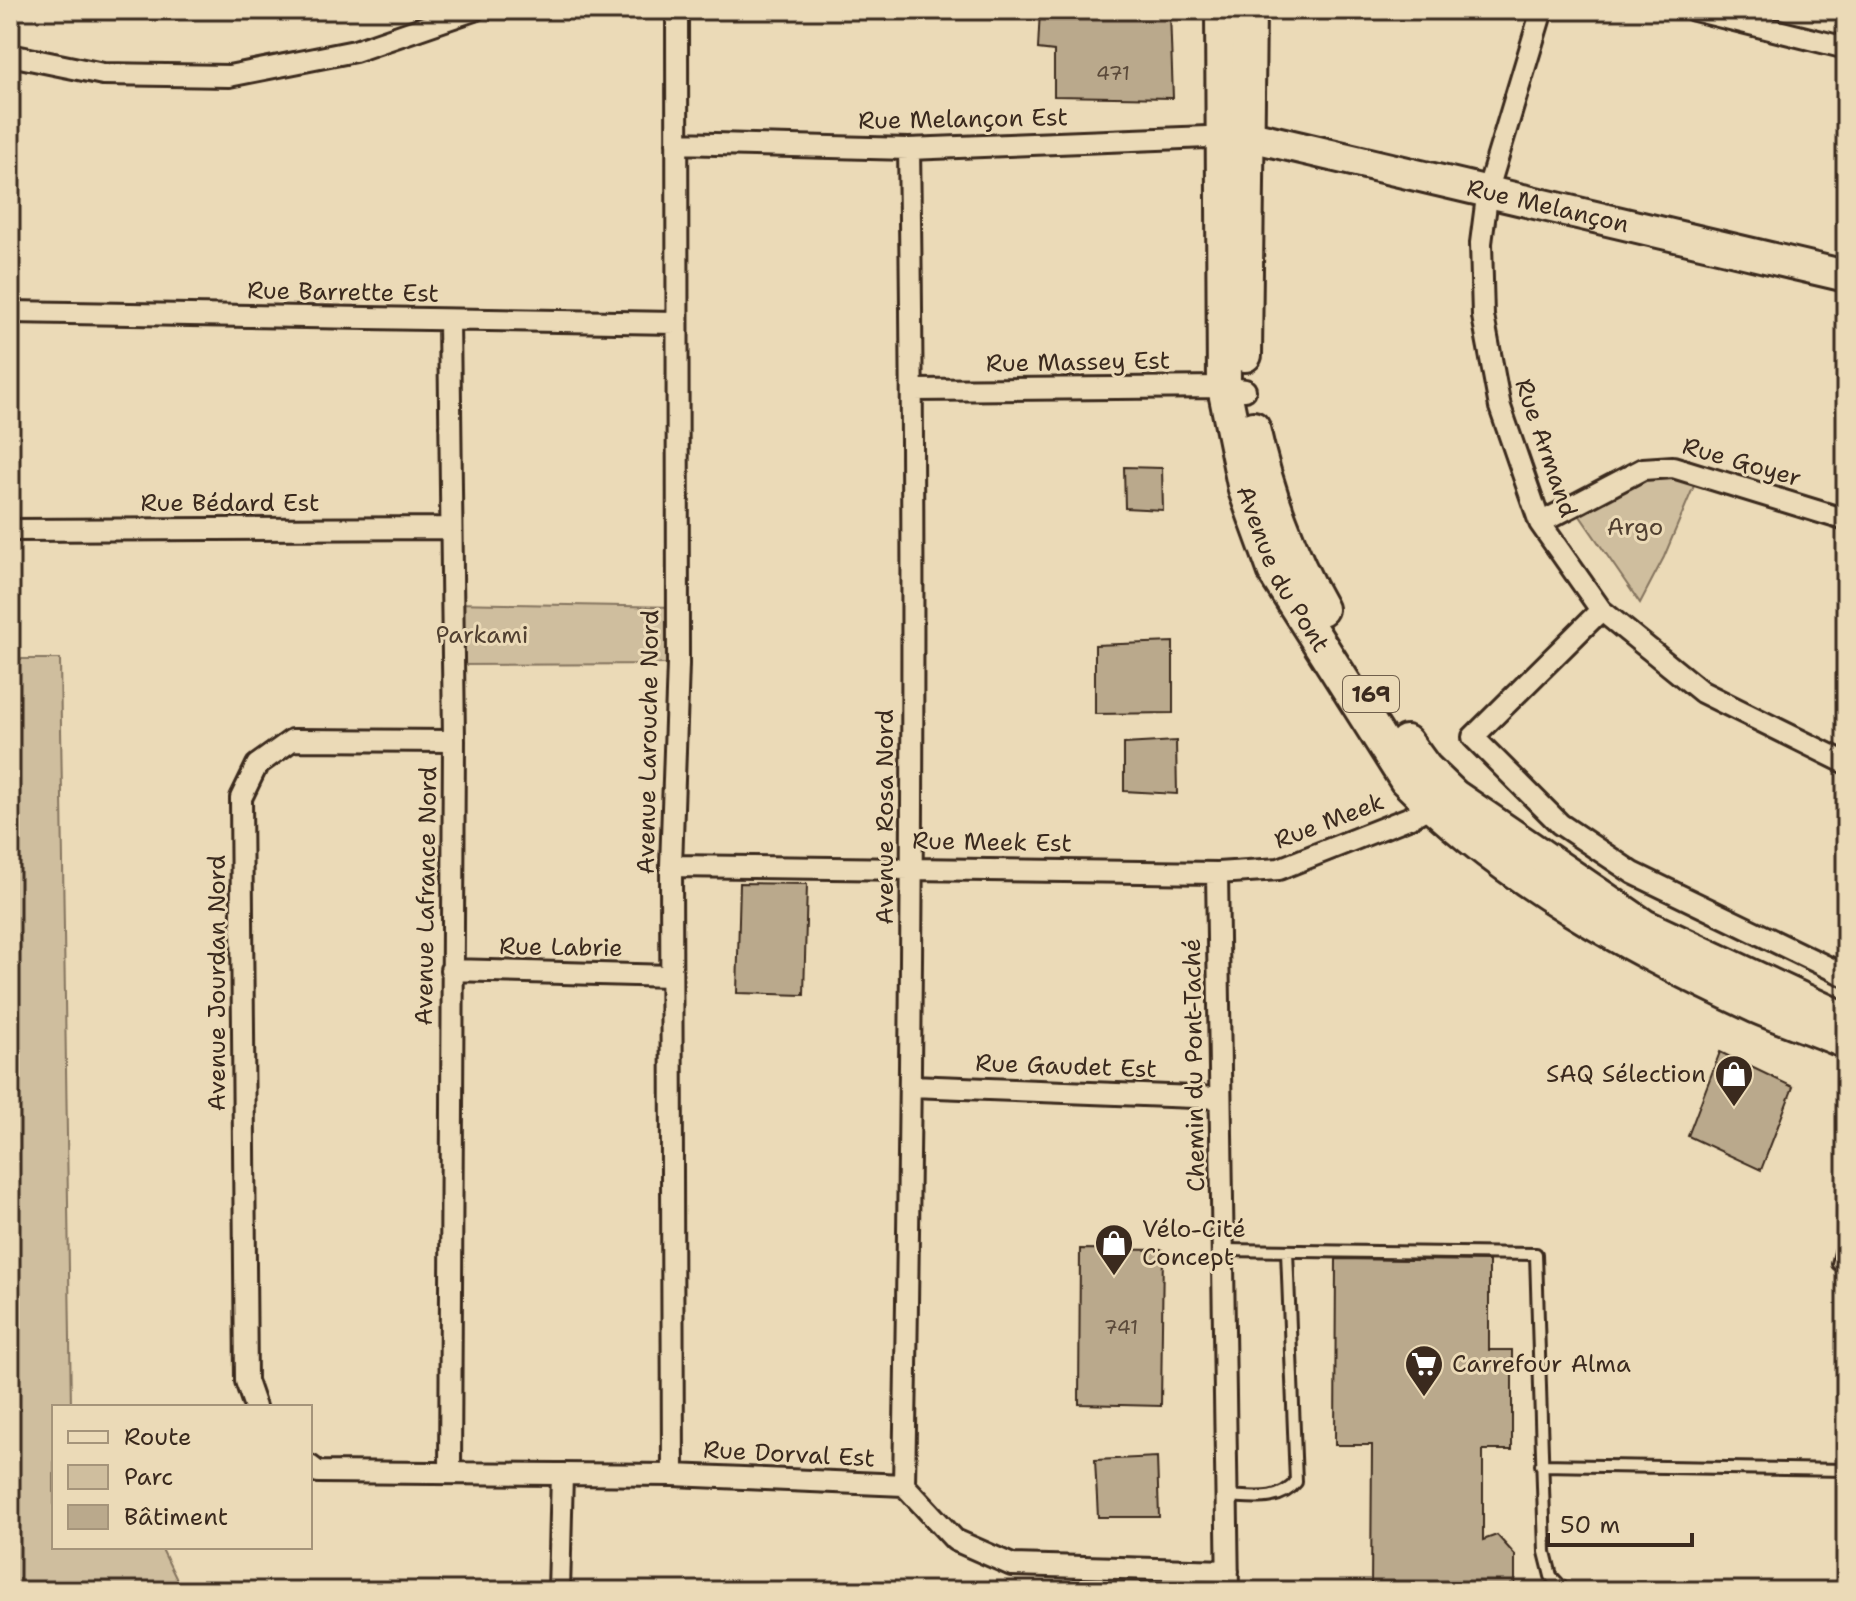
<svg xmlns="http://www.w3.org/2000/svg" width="1856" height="1601" font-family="'Shantell Sans',sans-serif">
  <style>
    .green { fill: #cfbe9e; stroke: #85745e; stroke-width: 2 }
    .building { fill: #baa98c; stroke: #3b2a1e; stroke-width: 2 }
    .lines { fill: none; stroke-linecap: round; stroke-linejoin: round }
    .lane-casing { stroke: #3b2a1e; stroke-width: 16 }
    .street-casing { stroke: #3b2a1e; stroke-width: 26 }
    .secondary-casing { stroke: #3b2a1e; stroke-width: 36 }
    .primary-casing { stroke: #3b2a1e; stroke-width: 38 }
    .lane { stroke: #ebdab7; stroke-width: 10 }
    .street { stroke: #ebdab7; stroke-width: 20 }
    .secondary { stroke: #ebdab7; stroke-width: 30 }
    .primary { stroke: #ebdab7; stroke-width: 32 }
    .labels { text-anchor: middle; stroke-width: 6; stroke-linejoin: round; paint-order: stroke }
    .number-label { font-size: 20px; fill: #5b4a3a }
    .shield { fill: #ebdab7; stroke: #705f4c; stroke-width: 2 }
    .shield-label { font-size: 22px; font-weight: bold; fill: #3b2a1e }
    .street-label { font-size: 24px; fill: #3b2a1e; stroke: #ebdab7 }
    .park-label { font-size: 24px; fill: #514031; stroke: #ebdab7 }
    .poi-label { font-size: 24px; fill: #3b2a1e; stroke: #ebdab7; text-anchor: start }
  </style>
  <rect width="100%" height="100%" fill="#ebdab7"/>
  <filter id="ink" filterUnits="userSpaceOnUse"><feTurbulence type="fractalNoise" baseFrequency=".0125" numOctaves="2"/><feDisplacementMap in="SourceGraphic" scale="16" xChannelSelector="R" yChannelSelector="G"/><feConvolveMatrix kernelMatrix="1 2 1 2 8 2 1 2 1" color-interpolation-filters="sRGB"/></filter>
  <g filter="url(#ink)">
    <path class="green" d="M1656,472L1696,481L1664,557L1640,603L1578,513Z
      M451,603L678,607V664L453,665Z
      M10,659H60L71,1407H54V1547H161L178,1582L193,1591H10Z"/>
    <path class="building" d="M1040,10L1170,12L1173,98L1054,96V51L1038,49Z
      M1124,467L1162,468L1163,510L1125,508Z
      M1173,642V713L1095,714V645Z
      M1176,741L1177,794L1124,791V744Z
      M740,883L807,884L804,995L737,993Z
      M1720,1052L1793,1087L1761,1170L1688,1136Z
      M1080,1249L1163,1250L1161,1406L1079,1404Z
      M1336,1259L1489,1261V1350H1512V1450H1483V1540L1497,1535L1515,1555V1591H1371L1372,1445H1335Z
      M1157,1457L1159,1517H1098L1095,1460Z"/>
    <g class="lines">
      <g class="lane-casing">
        <path id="lane" d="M1222,1250L1536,1254L1545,1552L1551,1576L1565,1591
          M1838,1264L1846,1233
          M1541,1465L1846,1470
          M1227,1496C1252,1497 1279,1503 1296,1482L1287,1251"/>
      </g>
      <g class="street-casing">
        <path id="street" d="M1542,10L1488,189L1481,243L1483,316L1500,407L1540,523L1601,610L1702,692L1846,763
          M1694,10L1846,48
          M10,55L103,74L229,76L355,51L474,10
          M677,143L909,149L1233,136
          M10,312L676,323
          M449,320L454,741L450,1473
          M913,390L1224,387L1245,390
          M1540,523L1643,469L1673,467L1846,520
          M10,530L450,528
          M1601,610L1473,737L1560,824L1633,873L1846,976
          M671,866L1217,873L1279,869L1411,817L1440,801
          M1217,873L1228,1591
          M451,970L671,976
          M911,1086L1220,1098
          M255,1407L246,1381L241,798L257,765L292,740L454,741
          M310,1466L318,1472L673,1475L904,1485L955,1540L1012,1565L1228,1571
          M673,1475L671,866L678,664L677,10
          M904,1485C912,1040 916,594 909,149
          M559,1591L562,1474"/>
      </g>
      <g class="secondary-casing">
        <g id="secondary">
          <path id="s1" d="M1250,136L1846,276"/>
        </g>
      </g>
      <g class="primary-casing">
        <g id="primary">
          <path id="s2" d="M1222,10L1224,387L1245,490L1276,575L1406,780C1504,879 1630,948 1755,1006C1785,1019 1816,1029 1846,1042"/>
          <path d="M1245,355L1249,10"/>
          <path d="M1253,428C1266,489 1290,555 1321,609"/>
          <path d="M1406,742L1425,768L1454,796L1644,926L1846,1020"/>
        </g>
      </g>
      <use href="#lane" class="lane"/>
      <use href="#street" class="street"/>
      <use href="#secondary" class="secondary"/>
      <use href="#primary" class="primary"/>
    </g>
  </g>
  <defs>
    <g id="shop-pin" transform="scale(2)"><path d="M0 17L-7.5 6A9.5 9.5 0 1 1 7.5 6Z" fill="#3b2a1e" stroke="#ebdab7"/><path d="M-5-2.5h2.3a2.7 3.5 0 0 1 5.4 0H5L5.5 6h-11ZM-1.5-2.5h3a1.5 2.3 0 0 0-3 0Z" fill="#fff"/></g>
    <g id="supermarket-pin" transform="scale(2)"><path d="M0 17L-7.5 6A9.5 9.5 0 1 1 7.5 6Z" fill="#3b2a1e" stroke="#ebdab7"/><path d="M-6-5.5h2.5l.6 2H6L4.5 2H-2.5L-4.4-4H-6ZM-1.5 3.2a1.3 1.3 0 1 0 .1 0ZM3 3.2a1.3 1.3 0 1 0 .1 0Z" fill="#fff"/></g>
  </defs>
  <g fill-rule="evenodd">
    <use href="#shop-pin" x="1734" y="1074"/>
    <use href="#shop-pin" x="1114" y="1243"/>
    <use href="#supermarket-pin" x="1424" y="1364"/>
  </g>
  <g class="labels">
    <g class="number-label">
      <text x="1113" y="80">471</text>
      <text x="1121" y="1334">741</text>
    </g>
    <rect class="shield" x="1343" y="676" width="56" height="36" rx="6"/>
    <g class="shield-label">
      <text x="1371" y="702">169</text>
    </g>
    <g class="street-label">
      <text transform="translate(963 119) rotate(-1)" y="8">Rue Melançon Est</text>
      <text dy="8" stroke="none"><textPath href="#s1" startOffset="306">Rue Melançon</textPath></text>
      <text transform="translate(343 292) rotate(1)" y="8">Rue Barrette Est</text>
      <text transform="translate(1078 362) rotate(-1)" y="8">Rue Massey Est</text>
      <text transform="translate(1546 448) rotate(71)" y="8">Rue Armand</text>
      <text transform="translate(1742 462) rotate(16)" y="8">Rue Goyer</text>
      <text x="230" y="511">Rue Bédard Est</text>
      <text dy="8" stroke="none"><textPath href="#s2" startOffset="570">Avenue du Pont</textPath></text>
      <text transform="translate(648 742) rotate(-89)" y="8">Avenue Larouche Nord</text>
      <text transform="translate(885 817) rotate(-90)" y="8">Avenue Rosa Nord</text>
      <text transform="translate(1329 821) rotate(-21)" y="8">Rue Meek</text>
      <text transform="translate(992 842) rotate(1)" y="8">Rue Meek Est</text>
      <text transform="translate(426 896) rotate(-89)" y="8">Avenue Lafrance Nord</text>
      <text transform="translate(561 947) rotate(1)" y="8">Rue Labrie</text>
      <text transform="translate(217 983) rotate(-90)" y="8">Avenue Jourdan Nord</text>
      <text transform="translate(1194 1065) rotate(-91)" y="8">Chemin du Pont-Taché</text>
      <text transform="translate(1066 1066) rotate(2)" y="8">Rue Gaudet Est</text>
      <text transform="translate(789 1454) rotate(3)" y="8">Rue Dorval Est</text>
    </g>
    <g class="park-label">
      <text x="1635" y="535">Argo</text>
      <text x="482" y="643">Parkami</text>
    </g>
    <g class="poi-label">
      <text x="1706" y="1082" text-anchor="end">SAQ Sélection</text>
      <text x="1142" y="1237">Vélo-Cité<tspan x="1142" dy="28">Concept</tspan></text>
      <text x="1452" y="1372">Carrefour Alma</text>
    </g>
  </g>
  <rect width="1856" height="1601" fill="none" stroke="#ebdab7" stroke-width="40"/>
  <rect x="20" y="20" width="1816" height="1561" fill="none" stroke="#3b2a1e" stroke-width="3" filter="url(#ink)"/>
  <rect x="52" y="1405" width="260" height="144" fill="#ebdab7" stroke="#a5947a" stroke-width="2"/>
  <rect x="68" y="1431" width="40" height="12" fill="#ebdab7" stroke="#a5947a" stroke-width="2"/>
  <text x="124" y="1445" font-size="24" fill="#3b2a1e">Route</text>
  <rect x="68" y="1465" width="40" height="24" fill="#cfbe9e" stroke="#a5947a" stroke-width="2"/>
  <text x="124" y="1485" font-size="24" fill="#3b2a1e">Parc</text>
  <rect x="68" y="1505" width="40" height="24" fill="#baa98c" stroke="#a5947a" stroke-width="2"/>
  <text x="124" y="1525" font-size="24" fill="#3b2a1e">Bâtiment</text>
  <path d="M1548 1533v12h144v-12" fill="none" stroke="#3b2a1e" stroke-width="4"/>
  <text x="1560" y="1533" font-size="24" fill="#3b2a1e" stroke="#ebdab7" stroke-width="6" paint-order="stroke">50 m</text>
</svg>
